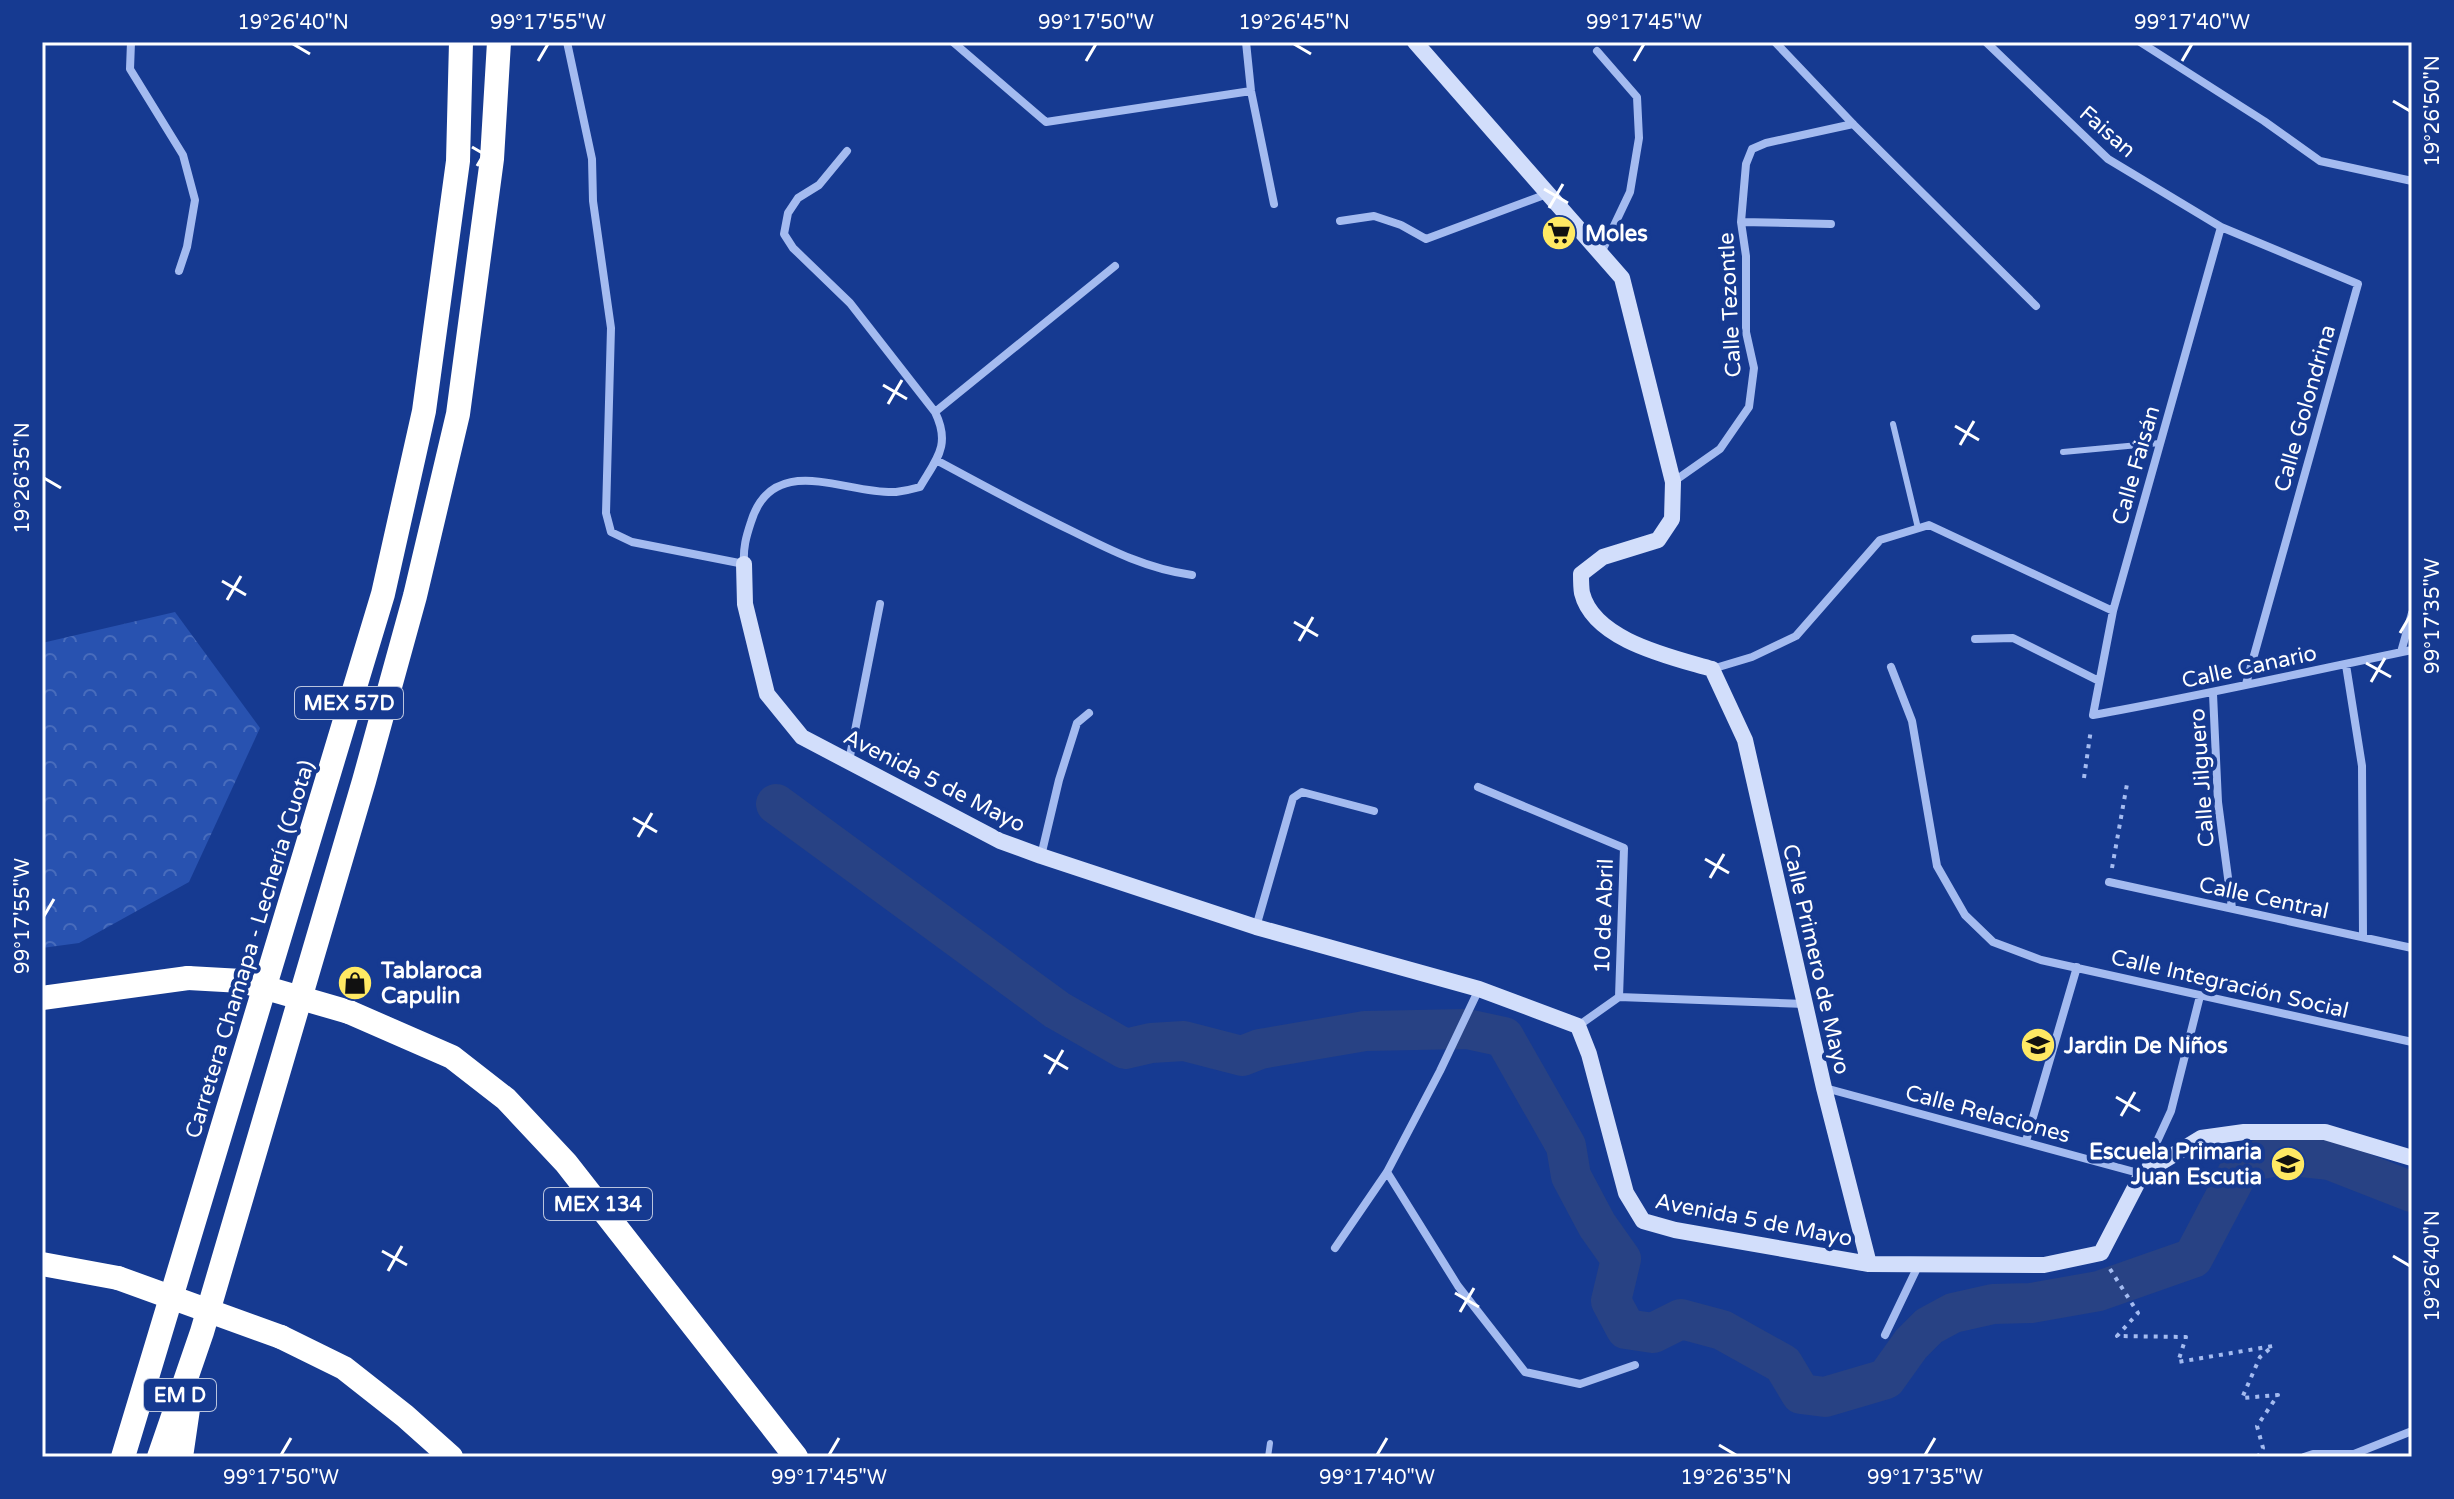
<svg xmlns="http://www.w3.org/2000/svg" width="2454" height="1499" font-family="'Varela Round',sans-serif">
  <style>
    .forest { fill: url(#forest-crowns) }
    .lines { fill: none; stroke-linecap: round; stroke-linejoin: round }
    .river { stroke: #284284; stroke-width: 40 }
    .path { stroke: #a4bbf0; stroke-width: 4; stroke-dasharray: 4 6; stroke-linecap: butt }
    .lane { stroke: #a4bbf0; stroke-width: 6 }
    .street { stroke: #a4bbf0; stroke-width: 8 }
    .secondary { stroke: #d2defb; stroke-width: 16 }
    .highway { stroke: #fff; stroke-width: 24 }
    .highway-bridge { stroke: #fff; stroke-width: 24 }
    .ticks { fill: none; stroke: #fff; stroke-width: 3 }
    .labels { text-anchor: middle; stroke-width: 8; stroke-linejoin: round; paint-order: stroke }
    .shield { fill: #163a91; stroke: #b9c4de; stroke-width: 2 }
    .shield-label { font-size: 20px; font-weight: bold; fill: #fff }
    .street-label { font-size: 22px; fill: #fff; stroke: #163a91 }
    .poi-label { font-size: 22px; font-weight: bold; fill: #fff; stroke: #163a91; text-anchor: start }
    .neatline { fill: none; stroke: #fff; stroke-width: 3 }
    .ticks-label { font-size: 20px; text-anchor: middle; fill: #fff }
  </style>
  <defs>
    <pattern id="forest-crowns" width="20" height="18" patternUnits="userSpaceOnUse" patternTransform="scale(2)"><rect width="20" height="18" fill="#2852b0"/><path d="M2 6a3 3 0 1 1 6 0M12 15a3 3 0 1 1 6 0" fill="none" stroke="#486cbc"/></pattern>
  </defs>
  <rect width="100%" height="100%" fill="#163a91"/>
  <path class="forest" d="M175,612L260,728L189,882L79,943L42,948V643Z"/>
  <g class="lines">
    <path class="river" d="M776,804L1057,1010L1125,1049L1151,1043L1184,1041L1242,1056L1260,1049L1365,1031L1467,1029L1504,1037L1566,1146L1571,1176L1597,1225L1621,1259L1611,1301L1626,1329L1653,1333L1681,1319L1722,1330L1783,1364L1801,1394L1825,1397L1886,1379L1911,1344L1929,1326L1953,1313L1993,1304L2031,1303L2099,1291L2193,1258L2243,1163L2282,1155L2330,1160L2412,1192"/>
    <path class="path" d="M2084,778L2091,729
      M2112,868L2127,784
      M2110,1269L2138,1313L2117,1336L2186,1337L2178,1362L2273,1346L2260,1357L2242,1398L2278,1395L2257,1426L2263,1448L2258,1457"/>
    <path class="lane" d="M1893,424L1918,528
      M2063,452L2160,443
      M1268,1457L1270,1443"/>
    <path class="street" d="M131,42L130,69L183,155L195,200L187,247L179,271
      M567,42L592,159L593,201L611,328L606,513L611,532L632,542L744,564C743,548 746,537 751,522C773,450 847,495 896,492C904,491 913,489 920,487C937,458 951,445 935,412L850,303L793,248L784,234L788,213L798,198L819,185L847,151
      M953,42L1046,122L1251,91
      M1246,42L1251,91L1274,204
      M1775,42L1853,124L2036,306
      M1986,42L2108,159L2221,227L2358,284L2246,684
      M2140,42L2264,121L2320,161L2412,181
      M1597,51L1637,97L1639,138L1630,192L1601,253
      M1340,221L1374,216L1401,225L1426,239L1547,194
      M1741,222L1831,224
      M2221,227L2113,611L2093,715C2200,696 2305,672 2412,650
      M935,412L1115,266
      M936,460C981,484 1026,509 1072,531C1112,551 1148,569 1192,575
      M1673,482L1720,449L1749,407L1754,368L1746,332V256L1741,222L1746,164L1752,149L1766,143L1853,124
      M1975,639L2013,638L2099,681
      M2401,652L2412,613
      M2346,665L2362,766L2363,937
      M1891,667L1912,721L1937,866L1965,915L1993,942L2041,960L2412,1042
      M1712,669L1752,657L1796,636L1880,540L1929,525L2113,611
      M2213,694L2218,802L2232,908
      M849,761L880,604
      M1478,787L1624,848L1619,997L1578,1026
      M1041,856L1059,780L1077,723L1089,713
      M2109,882L2412,948
      M1256,927L1293,798L1302,792L1374,811
      M1619,997L1805,1004
      M1825,1088L2142,1174L2171,1111L2200,996
      M2026,1141L2077,967
      M1387,1172L1458,1286L1525,1372L1580,1384L1635,1365
      M1335,1248L1387,1172L1440,1071L1479,989
      M1885,1335L1918,1266
      M2304,1457L2313,1454H2354L2412,1431"/>
    <path class="secondary" d="M1415,42L1622,278L1673,482L1672,519L1658,540L1603,557L1581,574C1581,580 1581,587 1582,593C1594,641 1672,657 1712,669L1745,740L1824,1088L1869,1264
      M744,564L745,604L767,694L802,737L1000,841L1041,856L1256,927L1479,989L1578,1026L1589,1054L1626,1193L1643,1221L1675,1230L1869,1264L2044,1265L2101,1253L2142,1174L2201,1138L2244,1132H2325L2412,1158"/>
    <path class="highway" d="M42,998L188,978
      M349,1012L452,1057L506,1099L566,1163L796,1457
      M42,1264L118,1278
      M281,1337L344,1368L405,1416L451,1457
      M123,1457L383,594L424,411L458,161L461,42
      M159,1457L202,1332L364,781L415,596L458,414L492,159L499,42
      M181,1457L188,1409"/>
    <path class="highway-bridge" d="M188,978L242,981L349,1012
      M118,1278L281,1337"/>
  </g>
  <path class="ticks" d="M293,44L310,54M1294,44L1311,54M538,61L548,44M1086,61L1096,44M1634,61L1644,44M2182,61L2192,44M2393,101L2410,111M472,147L496,161M477,166L491,142M1544,189L1568,203M1549,208L1563,184M883,385L907,399M888,404L902,380M1955,426L1979,440M1960,445L1974,421M44,478L61,488M222,581L246,595M227,600L241,576M1294,622L1318,636M2400,633L2410,616M1299,641L1313,617M2366,663L2391,677M2371,682L2385,658M633,818L657,832M638,837L652,813M1705,859L1729,873M1710,878L1724,854M44,916L54,899M1044,1055L1068,1069M1049,1074L1063,1050M2116,1097L2140,1111M2121,1116L2135,1092M382,1251L407,1265M2393,1256L2410,1266M388,1271L402,1246M1455,1293L1479,1307M1460,1312L1474,1288M1719,1445L1736,1455M281,1455L291,1438M829,1455L839,1438M1377,1455L1387,1438M1925,1455L1935,1438"/>
  <defs>
    <g id="supermarket-disc" transform="scale(1.8)"><circle r="9.5" fill="#ffe963" stroke="#163a91"/><path d="M-6-5.5h2.5l.6 2H6L4.5 2H-2.5L-4.4-4H-6ZM-1.5 3.2a1.3 1.3 0 1 0 .1 0ZM3 3.2a1.3 1.3 0 1 0 .1 0Z" fill="#111"/></g>
    <g id="shop-disc" transform="scale(1.8)"><circle r="9.5" fill="#ffe963" stroke="#163a91"/><path d="M-5-2.5h2.3a2.7 3.5 0 0 1 5.4 0H5L5.5 6h-11ZM-1.5-2.5h3a1.5 2.3 0 0 0-3 0Z" fill="#111"/></g>
    <g id="school-disc" transform="scale(1.8)"><circle r="9.5" fill="#ffe963" stroke="#163a91"/><path d="M0-5L7-2L0 1L-7-2ZM-4 1L0 2.5L4 1V4Q0 6-4 4Z" fill="#111"/></g>
  </defs>
  <g fill-rule="evenodd">
    <use href="#supermarket-disc" x="1559" y="233"/>
    <use href="#shop-disc" x="355" y="983"/>
    <use href="#school-disc" x="2038" y="1045"/>
    <use href="#school-disc" x="2288" y="1164"/>
  </g>
  <g class="labels">
    <g class="shield">
      <rect x="295" y="687" width="108" height="32" rx="6"/>
      <rect x="544" y="1188" width="108" height="32" rx="6"/>
      <rect x="144" y="1379" width="72" height="32" rx="6"/>
    </g>
    <g class="shield-label">
      <text x="349" y="710">MEX 57D</text>
      <text x="598" y="1211">MEX 134</text>
      <text x="180" y="1402">EM D</text>
    </g>
    <g class="street-label">
      <text transform="translate(2108 131) rotate(41)" y="8">Faisan</text>
      <text transform="translate(1729 305) rotate(-93)" y="8">Calle Tezontle</text>
      <text transform="translate(2304 408) rotate(-74)" y="8">Calle Golondrina</text>
      <text transform="translate(2135 465) rotate(-74)" y="8">Calle Faisán</text>
      <text transform="translate(2249 666) rotate(-12)" y="8">Calle Canario</text>
      <text transform="translate(2201 778) rotate(-94)" y="8">Calle Jilguero</text>
      <text transform="translate(935 780) rotate(27)" y="8">Avenida 5 de Mayo</text>
      <text transform="translate(2264 897) rotate(12)" y="8">Calle Central</text>
      <text transform="translate(1603 916) rotate(-88)" y="8">10 de Abril</text>
      <text transform="translate(249 949) rotate(-73)" y="8">Carretera Chamapa - Lechería (Cuota)</text>
      <text transform="translate(1817 959) rotate(77)" y="8">Calle Primero de Mayo</text>
      <text transform="translate(2230 983) rotate(13)" y="8">Calle Integración Social</text>
      <text transform="translate(1988 1113) rotate(15)" y="8">Calle Relaciones</text>
      <text transform="translate(1754 1219) rotate(11)" y="8">Avenida 5 de Mayo</text>
    </g>
    <g class="poi-label">
      <text x="1585" y="241">Moles</text>
      <text x="381" y="978">Tablaroca<tspan x="381" dy="25">Capulin</tspan></text>
      <text x="2064" y="1053">Jardin De Niños</text>
      <text x="2262" y="1159" text-anchor="end">Escuela Primaria<tspan x="2262" dy="25">Juan Escutia</tspan></text>
    </g>
  </g>
  <rect width="2454" height="1499" fill="none" stroke="#163a91" stroke-width="88"/>
  <rect x="44" y="44" width="2366" height="1411" class="neatline"/>
  <g class="ticks-label">
    <text x="293" y="29">19°26'40"N</text>
    <text x="548" y="29">99°17'55"W</text>
    <text x="1096" y="29">99°17'50"W</text>
    <text x="1294" y="29">19°26'45"N</text>
    <text x="1644" y="29">99°17'45"W</text>
    <text x="2192" y="29">99°17'40"W</text>
    <text transform="translate(2432 111) rotate(-90)" y="7">19°26'50"N</text>
    <text transform="translate(22 478) rotate(-90)" y="7">19°26'35"N</text>
    <text transform="translate(2432 616) rotate(-90)" y="7">99°17'35"W</text>
    <text transform="translate(22 916) rotate(-90)" y="7">99°17'55"W</text>
    <text transform="translate(2432 1266) rotate(-90)" y="7">19°26'40"N</text>
    <text x="281" y="1484">99°17'50"W</text>
    <text x="829" y="1484">99°17'45"W</text>
    <text x="1377" y="1484">99°17'40"W</text>
    <text x="1736" y="1484">19°26'35"N</text>
    <text x="1925" y="1484">99°17'35"W</text>
  </g>
</svg>
